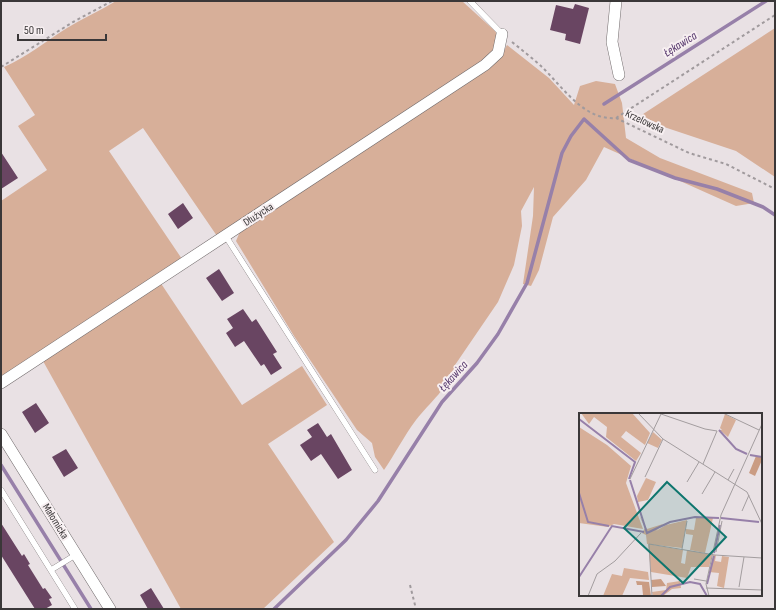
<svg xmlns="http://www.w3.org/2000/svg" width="776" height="610" font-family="'Sofia Sans Condensed',sans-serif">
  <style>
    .green { fill: #d7af99 }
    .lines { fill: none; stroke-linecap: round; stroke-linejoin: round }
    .stream { stroke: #9780a9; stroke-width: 3.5 }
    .building { fill: #694562 }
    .service-casing { stroke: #706a6b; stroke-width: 6 }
    .minor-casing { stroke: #706a6b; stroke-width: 12 }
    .path { stroke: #a09a9d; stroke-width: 2; stroke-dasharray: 3 3; stroke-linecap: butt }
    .service { stroke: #fff; stroke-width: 5.5 }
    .minor { stroke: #fff; stroke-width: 11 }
    .labels { text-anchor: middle; stroke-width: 4; stroke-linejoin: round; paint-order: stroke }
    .street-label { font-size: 11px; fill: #3a3738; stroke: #f7eff1 }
    .water-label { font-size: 12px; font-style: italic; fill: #55366c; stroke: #f7eff1 }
    .inset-river { fill: none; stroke: #9780a9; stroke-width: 2 }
    .inset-road { fill: none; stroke: #a39d9f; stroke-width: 1 }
    .view { fill: #0f766e; fill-opacity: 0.15; stroke: #0f766e; stroke-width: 2 }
    .inset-edge { fill: none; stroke: #3a3738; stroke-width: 2 }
  </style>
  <rect width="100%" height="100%" fill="#e9e1e4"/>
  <path class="green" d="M116,1H462L495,31L498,36L493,54L217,236L143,128L109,151L182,259L1,378V201L47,170L18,126L35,115L4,67C27,57 46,41 67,28C83,18 100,11 116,1Z
    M775,28V177L736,151L637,118Z
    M507,45L549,78L574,105L580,86L596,81L615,84L622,103L626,138L660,158L752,193L754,203L736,206L604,147L586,180L553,217L539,270L531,286L523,284L533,216L534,187L521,211L522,226L514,265L498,302L455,365C449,388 430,402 416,420C404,436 395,454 384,470L375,457L372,443L357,430L294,336L236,241L241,229L500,58Z
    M160,282L242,405L302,366L327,405L268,444L334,542L263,609H181L43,361Z"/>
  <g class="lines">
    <path class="stream" d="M604,104L766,1
      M1,465L91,609
      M274,609L346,540L378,501L442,402L477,363L498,334L527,283L562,153L571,136L584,119L629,160L675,178L717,189L763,207L775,215"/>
  </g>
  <path class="building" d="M575,4L589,8L580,44L565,40L566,34L550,30L556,5L573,9Z
    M1,152L18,178L1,189Z
    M183,203L193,218L178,229L168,214Z
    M219,269L234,293L222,301L206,278Z
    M243,309L252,322L256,319L277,352L273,354L282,368L271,375L264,364L261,366L244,341L235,347L226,333L233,328L227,319Z
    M36,403L49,423L35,433L22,412Z
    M318,423L327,437L331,434L352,470L338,479L321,454L311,461L300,445L312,437L307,430Z
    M66,449L78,468L64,477L52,457Z
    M1,523L22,556L24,554L30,564L28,565L43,589L45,588L52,598L49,599L52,605L45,609H35L1,555Z
    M151,588L164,609H148L140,595Z"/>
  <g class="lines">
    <g class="service-casing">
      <path id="service" d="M470,1L502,34
        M225,235L375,470
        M1,490L75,609
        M51,570L77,554"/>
    </g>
    <g class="minor-casing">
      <path id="minor" d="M616,1L612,42L619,75
        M1,383L485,65L498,53L502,34
        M1,434L110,609"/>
    </g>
    <path class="path" d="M512,42C522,50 532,58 541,66C562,86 584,121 616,118L689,153L726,164L775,189
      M1,67L73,22L112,1
      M616,118L775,15
      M410,585L416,609"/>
    <use href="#service" class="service"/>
    <use href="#minor" class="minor"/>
  </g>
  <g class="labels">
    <g class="street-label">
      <text transform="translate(645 121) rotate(25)" y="4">Krzelowska</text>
      <text transform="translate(258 214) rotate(-33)" y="4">Dłużycka</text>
      <text transform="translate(56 521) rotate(58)" y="4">Małomicka</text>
    </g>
    <g class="water-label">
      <text transform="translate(680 44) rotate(-32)" y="4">Łękawica</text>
      <text transform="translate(453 376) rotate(-48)" y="4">Łękawica</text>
    </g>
  </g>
  <g transform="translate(579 413)">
    <rect width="183" height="183" fill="#e9e1e4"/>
    <path d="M2,0H53L71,20L66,32L47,18L42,24L62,40L57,48L27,24L28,14L15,4L10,11ZM146,1L157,7L149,24L141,17H143L141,15ZM0,14L28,32L52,53L47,70L64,116L35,111L29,114L0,110ZM74,19L83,27L79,35L68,30ZM67,65L77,69L69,87L59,89L58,83ZM60,102L68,116L84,111L77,118L87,112L108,107L103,135L68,131L67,122L63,120L66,115ZM117,105H134L126,140L111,137L114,122L107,121V116L115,117ZM69,131L104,137L102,150L106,151L108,137L133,142L130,154H112L108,165L72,159ZM134,142H137L136,148L142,149L143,143L150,144L145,175L138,173L140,160L130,159ZM45,155L69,159L70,167L51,165L43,183H24L33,161L43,163ZM101,168L102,175L93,176L84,183H74L73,179L87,177L88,170Z" fill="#d7af99"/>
    <path d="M177,43L183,44V47L176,63L170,60ZM82,166L87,173L73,174L72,167ZM57,168L70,169L72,183L64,182L63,172H58Z" fill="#ca9c83"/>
    <path class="inset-river" d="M0,6L56,49L50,66M140,17L157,36L168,41M171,42L183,44M51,67L68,120L91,109L116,104L140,105M0,80L9,109L30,113M142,105L180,109M135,140L141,112M0,164L33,113L65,119M128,171L135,143M82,183L91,174L111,169L121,171L128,183"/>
    <path class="inset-road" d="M59,0L84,26L168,79L183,111M144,0L180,17M82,1L126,16L138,18L124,51M66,64L84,26M51,66L82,1M149,67L155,56M108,69L120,49M123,81L136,59M163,98L170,82M103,136L108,108M137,139L143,108M18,161L36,148L62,120M115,166L127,168M160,174L165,144M127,175L183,177M9,183L18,161M73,183L70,131L136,142L183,145M130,183L127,171L142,102L183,11"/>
    <path class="view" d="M88,69L147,124L104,170L45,115Z"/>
    <rect width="183" height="183" class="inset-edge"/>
  </g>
  <rect width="776" height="610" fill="none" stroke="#3a3738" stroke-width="4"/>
  <path d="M18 34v6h88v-6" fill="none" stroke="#3a3738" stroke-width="2"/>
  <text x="24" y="34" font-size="12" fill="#3a3738" stroke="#f7eff1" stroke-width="3" paint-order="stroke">50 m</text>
</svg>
